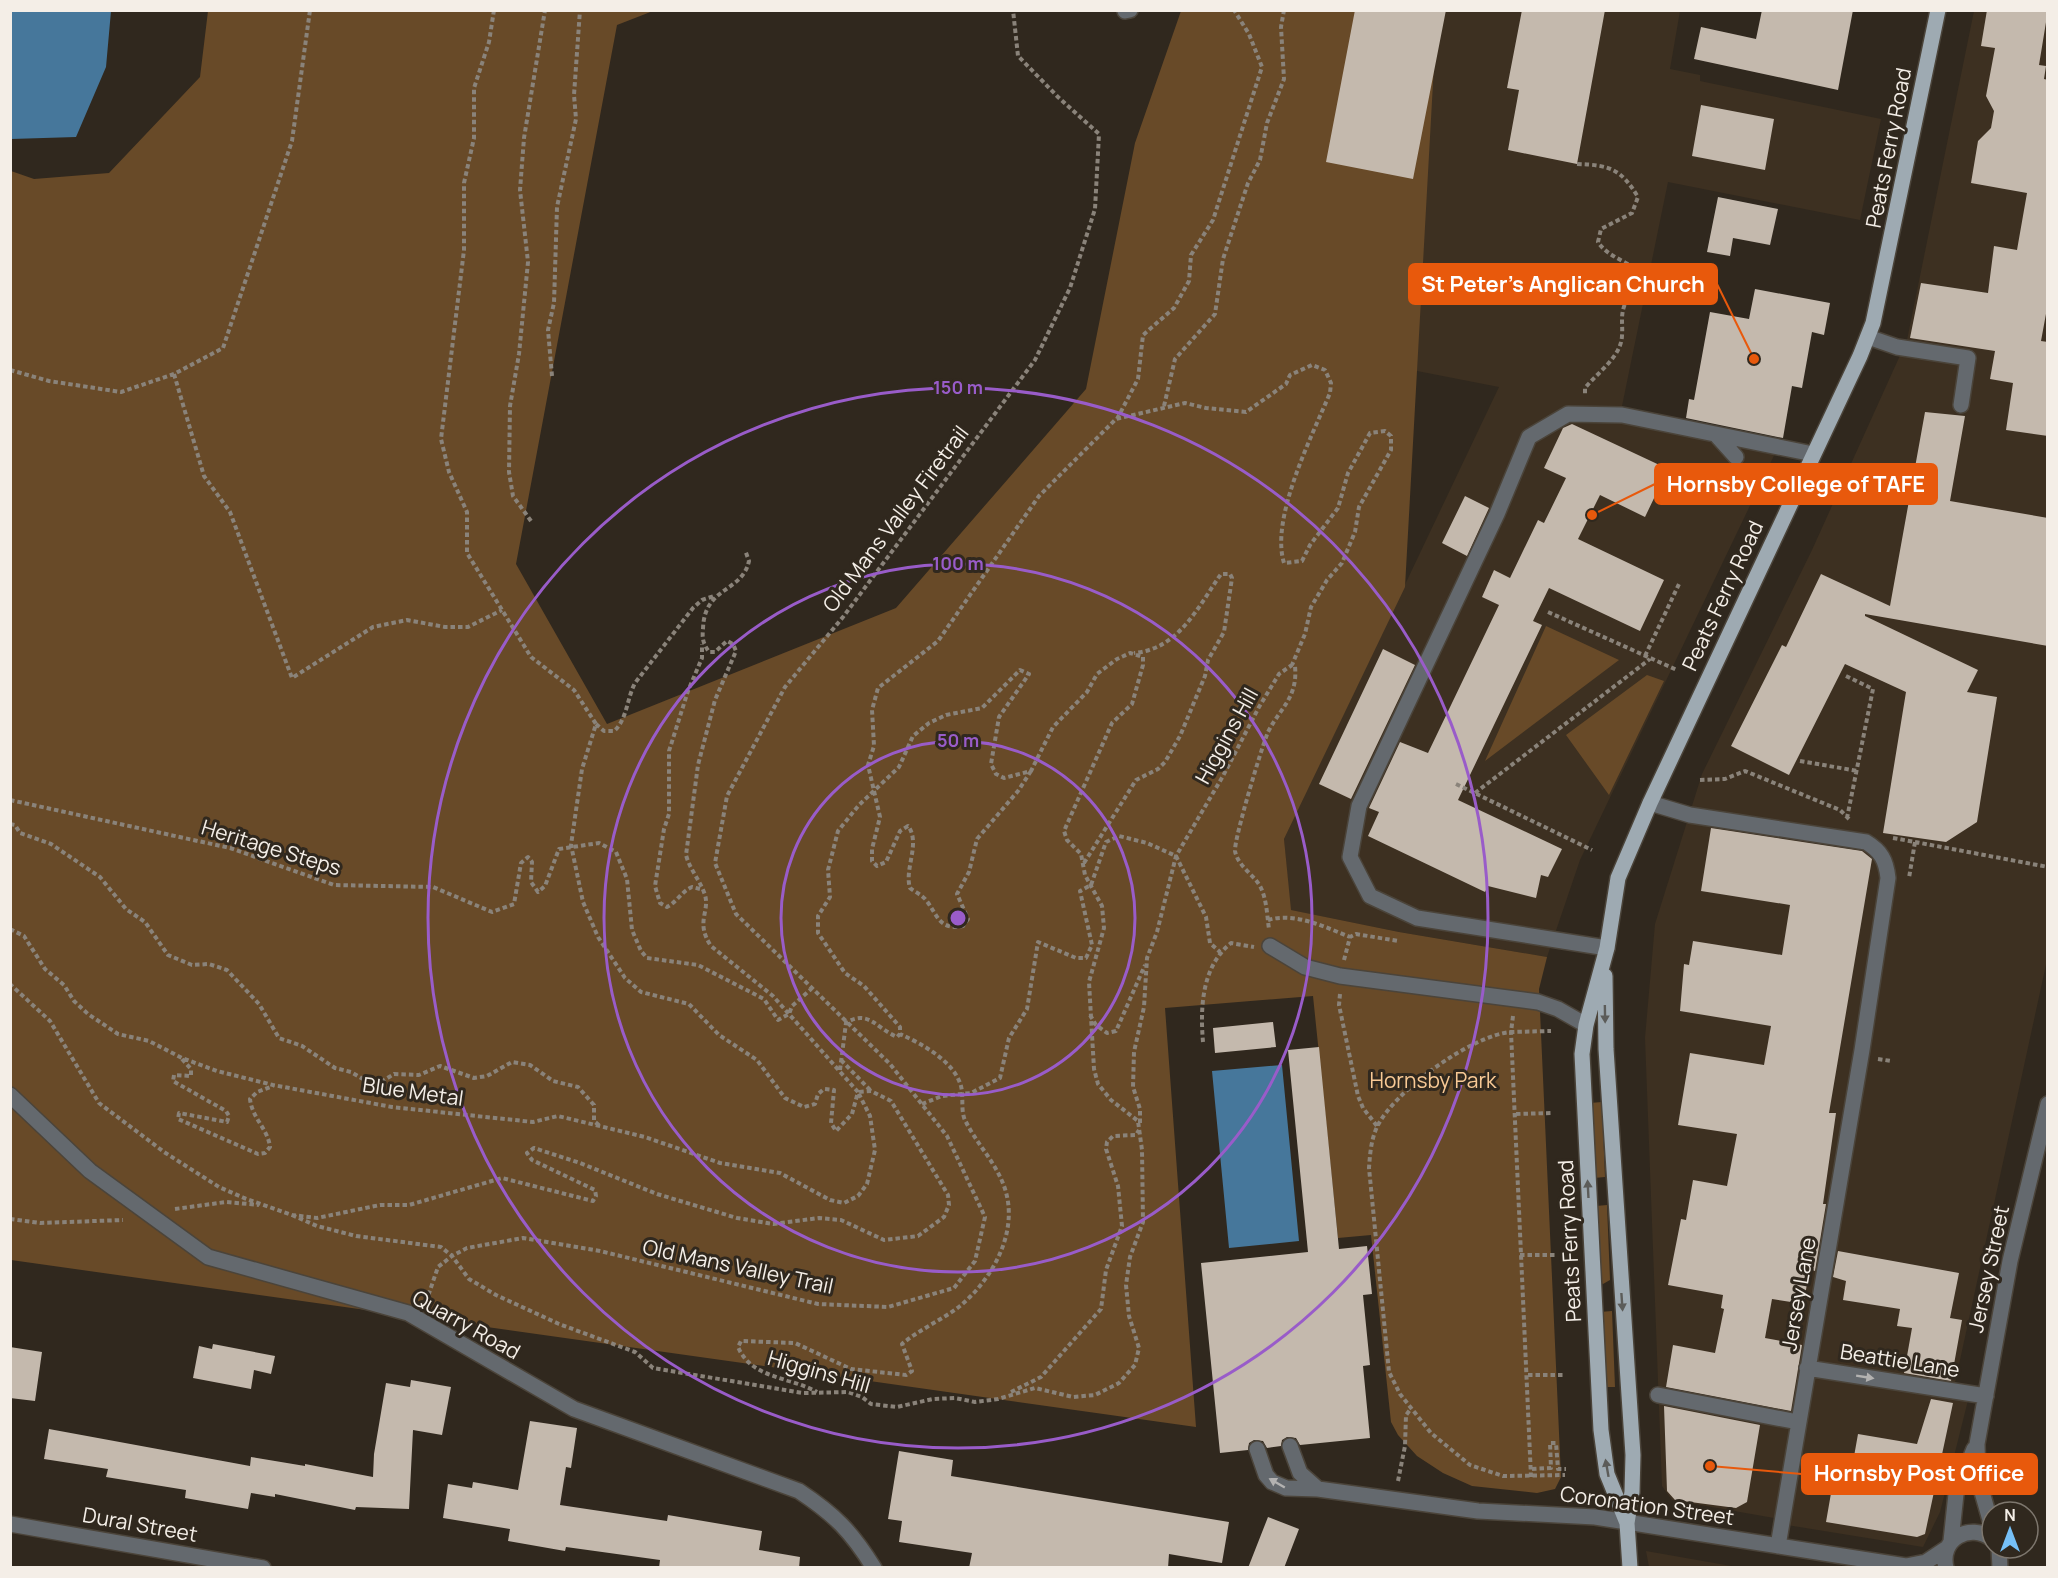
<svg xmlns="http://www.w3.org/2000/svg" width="2058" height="1578" font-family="Manrope,sans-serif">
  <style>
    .built { fill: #3d3021 }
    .green { fill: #684a28 }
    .water { fill: #46779b }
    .building { fill: #c4b9ad }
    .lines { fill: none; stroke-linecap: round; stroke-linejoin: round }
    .minor-casing { stroke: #4b443a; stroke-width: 18 }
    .major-casing { stroke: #4b443a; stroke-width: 18 }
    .path { stroke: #8a837a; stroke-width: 4; stroke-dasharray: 4.5 3; stroke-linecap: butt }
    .minor { stroke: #64696e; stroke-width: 15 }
    .major { stroke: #9eaab2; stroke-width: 15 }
    .oneway { fill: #5c5c59 }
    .oneway2 { fill: #b3b2b1 }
    .ring { fill: none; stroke: #995cc9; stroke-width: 3 }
    .labels { text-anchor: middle; stroke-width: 6; stroke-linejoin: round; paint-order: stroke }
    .street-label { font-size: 21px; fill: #f4eee7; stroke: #30281e }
    .park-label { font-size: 21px; fill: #f8c995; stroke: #30281e }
    .centre { fill: #995cc9; stroke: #30281e; stroke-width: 3 }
    .ring-label { font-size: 18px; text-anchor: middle; font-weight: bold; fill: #995cc9; stroke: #30281e; stroke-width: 6; stroke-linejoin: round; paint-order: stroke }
    .leader { fill: none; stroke: #e8590c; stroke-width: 2 }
    .callout-dot { fill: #e8590c; stroke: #30281e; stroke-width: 2 }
    .callout { fill: #e8590c; stroke: #e8590c; stroke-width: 2 }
    .callout-label { font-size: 22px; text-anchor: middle; font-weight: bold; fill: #fff }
  </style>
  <rect width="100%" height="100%" fill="#30281e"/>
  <path class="built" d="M1206,11H1680L1670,69L1700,75V81L1881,119L1860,220L1668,182L1621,411L1780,443L1580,860L1547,957L1399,932L1290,910L1284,839L1499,387L1151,319Z
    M1974,11H2047V960L1955,1383L1804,1362L1774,1518L1672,1500L1662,1486L1645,1038L1655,924L1702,774L1812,550L1907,340Z
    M1813,1375L1968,1400L1940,1512L1923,1547L1787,1525Z
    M1646,1551L1737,1567H1649Z"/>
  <path class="green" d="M208,11H653L617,25L516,564L607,724L896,608L1086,389L1135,143L1181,11H1437L1405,587L1284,839L1291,910L1399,932L1547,957L1539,989L1561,1477L1555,1489L1537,1493L1472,1486L1443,1473L1417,1456L1398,1435L1391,1422L1371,1235L1338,1238L1313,996L1165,1008L1196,1427L11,1260V171L34,179L109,173L200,77Z
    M1546,626L1619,660L1485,761Z
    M1647,675L1664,681L1609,795L1566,735Z
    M1602,1102L1605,1177L1594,1178L1590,1103Z
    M1607,1205L1610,1280L1603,1284L1600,1282L1596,1206Z
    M1612,1311L1615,1387H1603L1600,1312Z"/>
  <path class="water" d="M10,11H111L106,67L76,137L11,139Z
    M1282,1065L1299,1241L1229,1248L1212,1071Z"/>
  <path class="building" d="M1355,10H1446L1413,179L1326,162Z
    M1522,10H1605L1577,164L1508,150L1519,90L1507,88Z
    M1762,10H1853L1838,90L1694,59L1701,27L1756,39Z
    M1987,10H2048L2039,65L2046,66L2044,79L2048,80V303L2041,341L2048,342V436L2006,430L2013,383L1990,379L1995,351L1910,338L1921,283L1988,293L1994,246L2017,250L2027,193L1971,183L1978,141L1991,128L1994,111L1986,96L1995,48L1981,46Z
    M1701,105L1774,119L1765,170L1692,156Z
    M1718,197L1778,209L1770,245L1733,238L1730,256L1707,252Z
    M1755,289L1830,303L1824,335L1812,332L1802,388L1792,386L1783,438L1686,418L1689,399L1694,400L1710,312L1749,319Z
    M1925,412L1965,416L1950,501L2048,518V646L1865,614V616L1978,670L1967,692L1997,697L1977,822L1946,842L1883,833L1906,692L1845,664L1789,775L1731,746L1782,645L1786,647L1821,574L1890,606Z
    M1572,424L1668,469L1645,517L1600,495L1578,539L1664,580L1640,631L1549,588L1533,621L1542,625L1458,800L1562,849L1548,877L1541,875L1536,898L1488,886L1485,892L1368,836L1379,812L1369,808L1400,742L1428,753L1499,605L1482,597L1494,570L1510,578L1538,520L1544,523L1566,478L1544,468L1563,428Z
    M1465,496L1489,508L1467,556L1442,543Z
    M1383,649L1415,665L1351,799L1319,784Z
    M1711,828L1862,851L1872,859L1829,1113H1836L1823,1204H1826L1815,1271L1809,1269L1804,1304L1772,1299L1765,1338L1802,1345L1791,1411L1666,1387L1673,1345L1715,1353L1724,1309L1721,1308L1723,1295L1668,1285L1681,1219L1686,1220L1693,1180L1727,1186L1737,1134L1678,1125L1690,1053L1764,1065L1771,1026L1680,1011L1684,964L1689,965L1693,941L1782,955L1790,905L1701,891Z
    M1273,1022L1276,1047L1215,1053L1213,1028Z
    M1319,1047L1339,1249L1367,1246L1372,1294L1363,1295L1370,1365L1363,1366L1370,1438L1300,1445L1296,1438L1287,1437L1282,1440L1281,1446L1267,1448L1263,1441L1254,1440L1249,1443L1248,1450L1220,1453L1201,1263L1308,1252L1288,1050Z
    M1838,1251L1959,1273L1950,1318L1962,1320L1951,1381L1904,1373L1912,1328L1897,1326L1900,1309L1843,1300L1846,1281L1833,1277Z
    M213,1344L275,1356L271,1374L254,1370L251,1389L193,1378L199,1346L212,1349Z
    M10,1347L42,1352L35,1401L10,1398Z
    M411,1380L451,1387L442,1435L413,1430L409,1509L356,1507L355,1510L275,1494V1497L251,1493L248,1509L185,1498L186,1490L106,1477L108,1469L44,1459L49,1429L250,1466L251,1457L305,1466V1464L373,1477L374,1454L386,1383L410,1387Z
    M1931,1399L1953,1403L1925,1534L1917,1537L1826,1522L1834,1476L1850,1479L1858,1434L1917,1444Z
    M1664,1406L1760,1425L1747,1502L1736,1508L1675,1500L1667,1491Z
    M530,1421L577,1428L571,1468L566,1467L560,1505L667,1521L668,1515L762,1531L759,1550L800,1557L799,1568H659L660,1560L566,1547L565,1551L508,1541L510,1529L443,1518L448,1484L472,1488L473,1482L518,1490Z
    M899,1451L953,1460L951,1476L1229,1522L1222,1563L1169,1554L1168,1568H969L972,1553L899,1542L902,1521L888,1519Z
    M1268,1517L1299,1529L1284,1568H1248Z"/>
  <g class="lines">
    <g class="minor-casing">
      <path id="minor" d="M1125,11L1130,10
        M1868,337L1897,347L1968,358L1961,405
        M1718,437L1736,457
        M1650,803L1690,815L1866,842C1881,851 1886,860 1888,878L1862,1050L1778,1546
        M1270,946L1305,967L1340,976L1538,1002L1558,1009L1586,1025
        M1607,948L1417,918L1370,896L1350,857L1359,806L1497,514L1529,437L1568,414L1622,415L1813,454
        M10,1095L90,1171L208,1257L408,1313L574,1409L799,1491C835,1515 851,1531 874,1568
        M1807,1368L1986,1396
        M1658,1395L1798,1422
        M1290,1446L1300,1473L1318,1489
        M1257,1449L1266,1475L1272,1482L1286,1488L1318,1489L1478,1511L1595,1517L1906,1566L1926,1562L1947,1548
        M10,1524L263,1568
        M1992,1527L1978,1478L1977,1444L2010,1261L2048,1104
        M1951,1541L1956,1494L1974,1449
        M1999,1548L2000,1568
        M1946,1568C1939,1539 1970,1522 1992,1539"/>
    </g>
    <g class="major-casing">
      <path id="major" d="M1605,976L1606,1049L1633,1455L1632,1492L1627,1523L1630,1568
        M1627,1523L1607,1474L1601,1430L1582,1054L1586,1025L1607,948L1618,878L1650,803L1860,356L1873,323L1938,10"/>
    </g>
    <path class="path" d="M494,10L489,42L474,88V138L464,183V250L441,439L449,472L467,512V553L531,657L574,690L596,724L582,769L571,845L583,902L598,937L625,978L641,992L689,1004L719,1035L757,1060L785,1098L804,1107L815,1104L818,1094L824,1089L834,1090L831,1123L836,1131L852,1114L858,1092L773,996L711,946C695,922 710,912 705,895C700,880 690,870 686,855L698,765L715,700L736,651L733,644L727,641L715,652H709C703,643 702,639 703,629C704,586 742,593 749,561L745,550
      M1577,164C1610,165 1621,169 1638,197L1632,213L1601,229L1598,242C1607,256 1624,260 1637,270C1635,293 1630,287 1625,304C1620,316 1623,324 1622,336C1621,357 1597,373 1585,388V396
      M10,370L49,381L121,392L174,374L223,348L292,141L310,10
      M174,374L204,476L230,512L292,678L373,627L407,620L445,627H468L502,610
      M552,376L548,330L554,303L557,207L576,119L574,95L580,10
      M1164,406L1175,359L1215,314L1223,259L1248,183L1260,160L1267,123L1284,79L1281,27L1284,10
      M1117,419L1138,379L1143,335L1174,308L1189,281L1191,255L1213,220L1262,67L1249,34L1234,10
      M531,521L513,496L509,472L510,406L519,354L528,262L520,190L524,138L545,10
      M1548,612L1677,670
      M1645,656L1679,584
      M1846,676L1873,689L1847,818
      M596,724L604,731H614C627,720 627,698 635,683L693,608L702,600L714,596
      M1800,761L1858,771
      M1031,771L1018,791L977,839L969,872L957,894L968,919L963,926C939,931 937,914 926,900C922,895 915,892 910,888C904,869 921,843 908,826L900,831L886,862L877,866L872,861V849L880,817L868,765L874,746L872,710L878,688L938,641L1039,496L1116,419L1185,403L1206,408L1246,412L1286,384L1290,375L1312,365L1325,370L1331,383L1330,393C1312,436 1270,518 1284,563L1302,561L1310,545L1338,508L1348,473L1370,433L1385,431L1391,436V450L1359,507L1355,532L1342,563L1327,580L1311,607L1305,634L1292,665
      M1700,780L1725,779L1745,771L1840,810L1850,820
      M1456,784L1592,850
      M1475,793L1650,659
      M10,800L230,848L334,885L433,887L492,912L514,904L521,863L528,857L532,862L531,882L538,892L545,886L559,849L599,843L616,852L627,879L632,930L641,951L647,958L698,965L764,999L778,1020L789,1014L792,1006L811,989
      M10,824L15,825L20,833L51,844L100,877L126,909L145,922L168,955L192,965L209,964L227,970L259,1004L279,1038L302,1046L335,1068L351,1072L368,1082H381L394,1074L419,1075L440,1066L474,1078L487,1076L512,1062L530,1065L553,1081L578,1087L594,1105V1121L601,1127
      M1893,838L1915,842L1909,878
      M1915,842L2048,867
      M1084,863L1136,780L1158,769L1165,762L1180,736L1205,676L1208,660L1224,632L1232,578L1230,574H1221C1198,607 1179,649 1134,653
      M700,889L692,887C682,891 677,902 667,907L660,903L655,886L664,829L669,814V751L688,691L702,658V644
      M1268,920C1295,912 1325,927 1350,937
      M10,929L24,936L45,969L64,985L74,1001L88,1014L118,1034L149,1041L182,1058L217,1071L273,1085L392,1107L533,1122L558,1116L645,1137L720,1163L780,1173L830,1200L844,1203L858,1196L867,1184L875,1150L870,1116L858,1092L871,1091L891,1101L948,1195L949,1205L944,1217L918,1236L884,1240L841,1220L819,1218L773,1224L737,1218L657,1194L580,1163L534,1148L527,1153L532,1160L595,1190L596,1196L593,1201L502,1178L409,1205H380L317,1218L292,1215L244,1198L219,1187L164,1152L99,1103L50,1021L10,984
      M1344,960L1350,937L1356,934L1398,941
      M1340,994L1339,1005L1358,1096L1363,1108L1377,1126
      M1090,1015L1096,1025L1107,1033L1116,1031L1145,965
      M1513,1016L1511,1032L1551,1031
      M1203,1042C1200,1007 1202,966 1231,943L1254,947
      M182,1059L191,1069V1076L174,1075L173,1081L226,1111L229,1116L227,1122L179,1113L178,1119L258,1154L265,1153L270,1147C268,1129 252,1118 250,1099L257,1092L273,1086
      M1878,1059L1891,1061
      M841,1060L870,1090
      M840,1070L846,1023C868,1009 876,1028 897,1037L900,1034
      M922,1104L942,1096L971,1093L1000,1078L1009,1038L1027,1009L1038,942L1076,958H1086L1092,945L1080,891L1091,885L1106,842L1119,836L1147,843L1176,856L1206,917L1210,943L1220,952
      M1516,1114L1552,1113
      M1140,1123V1109L1133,1087L1134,1052L1144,1007L1147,958L1157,932L1176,856L1223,776L1259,707L1279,674L1292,665L1295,666C1298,698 1280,708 1268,732C1262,746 1234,839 1235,851C1238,867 1255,875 1261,888C1267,901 1267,916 1269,929
      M175,1209L226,1202L259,1205
      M292,1215L317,1226L356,1236L441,1247L452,1256L469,1279L496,1295L559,1324L635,1352L653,1368L803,1393L848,1392L862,1397L871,1404L897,1407L933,1399L955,1398L975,1402L998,1399L1035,1388L1073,1397L1095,1395L1119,1383L1135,1365L1139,1348L1129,1316L1126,1285L1130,1257L1143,1222L1142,1150L1138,1121L1111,1100L1098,1084L1094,1069L1089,982L1104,928L1102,906L1085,875L1081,854L1067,840L1064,831L1112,723L1132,704L1143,665V657L1130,653L1117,659L1097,674L1087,692L1053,727L1031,771L1004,778L996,774L991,764L999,717L1029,674L1020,670L982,708L946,715L929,723L913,736L899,767L859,805L838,831L828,870L830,897L818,916V933L845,973L864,986L900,1027V1034C922,1044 954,1061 961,1086C964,1098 960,1112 966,1122C976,1142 993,1160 1002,1181C1022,1226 995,1277 960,1306C942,1320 920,1329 902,1344L912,1371L906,1375L851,1369L795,1343L741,1341L738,1347C752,1379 788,1376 817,1392
      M10,1219L40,1223L123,1220
      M1520,1255H1557
      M426,1302L438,1267L452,1256L467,1248L523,1238L600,1251L818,1304L888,1307L954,1288L975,1261L985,1217L947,1136L890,1064L736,914L715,863L727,796L785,687L843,617L1035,360L1070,288L1095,209L1099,134L1058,97L1018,56L1013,10
      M1528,1375H1563
      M1011,1392L1041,1377L1101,1309L1106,1270L1122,1226L1118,1186L1106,1149L1107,1142L1113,1136L1136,1135L1139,1130
      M1532,1469L1551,1468L1550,1443H1556L1558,1469H1566
      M1531,1477L1511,1032C1472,1035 1394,1091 1377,1127C1371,1140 1370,1154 1369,1168L1389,1372L1400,1394L1431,1433L1470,1465L1503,1476L1565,1475
      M1398,1481L1405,1446L1406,1415L1410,1410"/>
    <use href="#minor" class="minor"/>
    <use href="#major" class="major"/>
  </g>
  <defs><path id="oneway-solid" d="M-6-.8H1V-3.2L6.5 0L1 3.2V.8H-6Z" transform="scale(1.5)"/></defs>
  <g class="oneway">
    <use href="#oneway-solid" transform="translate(1605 1014) rotate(89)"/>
    <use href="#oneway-solid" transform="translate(1588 1189) rotate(-93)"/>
    <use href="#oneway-solid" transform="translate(1622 1302) rotate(86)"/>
    <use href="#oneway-solid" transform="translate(1607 1468) rotate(-100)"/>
  </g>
  <g class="oneway2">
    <use href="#oneway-solid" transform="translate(1865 1377) rotate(9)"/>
    <use href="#oneway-solid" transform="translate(1277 1483) rotate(-150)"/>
  </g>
  <g class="ring">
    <circle cx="958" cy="918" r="177"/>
    <circle cx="958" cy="918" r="354"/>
    <circle cx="958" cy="918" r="530"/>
  </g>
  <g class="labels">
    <g class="street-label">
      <text transform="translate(1889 148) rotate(-79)" y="7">Peats Ferry Road</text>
      <text transform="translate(896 519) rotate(-53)" y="7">Old Mans Valley Firetrail</text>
      <text transform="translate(1723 596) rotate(-65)" y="7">Peats Ferry Road</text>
      <text transform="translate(1227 736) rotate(-61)" y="7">Higgins Hill</text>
      <text transform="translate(271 848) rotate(17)" y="7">Heritage Steps</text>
      <text transform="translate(413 1092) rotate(8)" y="7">Blue Metal</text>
      <text transform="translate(1570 1241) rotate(-93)" y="7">Peats Ferry Road</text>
      <text transform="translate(738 1267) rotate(12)" y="7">Old Mans Valley Trail</text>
      <text transform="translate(1989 1269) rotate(-78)" y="7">Jersey Street</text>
      <text transform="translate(1799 1294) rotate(-80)" y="7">Jersey Lane</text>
      <text transform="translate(466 1325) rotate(29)" y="7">Quarry Road</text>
      <text transform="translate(1900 1361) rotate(9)" y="7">Beattie Lane</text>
      <text transform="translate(819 1372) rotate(16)" y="7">Higgins Hill</text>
      <text transform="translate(1647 1506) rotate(8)" y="7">Coronation Street</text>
      <text transform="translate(140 1525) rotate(10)" y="7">Dural Street</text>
    </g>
    <g class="park-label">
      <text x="1433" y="1088">Hornsby Park</text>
    </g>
  </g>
  <circle cx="958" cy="918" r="9" class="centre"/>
  <g class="ring-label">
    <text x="958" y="394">150 m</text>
    <text x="958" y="570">100 m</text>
    <text x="958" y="747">50 m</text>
  </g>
  <path class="leader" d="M1754 359L1717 284M1592 515L1655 484M1710 1466L1802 1474"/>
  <g class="callout-dot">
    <circle cx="1754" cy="359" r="6"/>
    <circle cx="1592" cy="515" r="6"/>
    <circle cx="1710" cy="1466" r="6"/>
  </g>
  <g class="callout">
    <rect x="1409" y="264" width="308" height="40" rx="6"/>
    <rect x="1655" y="464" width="282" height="40" rx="6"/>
    <rect x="1802" y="1454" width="235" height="40" rx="6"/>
  </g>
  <g class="callout-label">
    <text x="1563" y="292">St Peter's Anglican Church</text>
    <text x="1796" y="492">Hornsby College of TAFE</text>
    <text x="1919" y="1481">Hornsby Post Office</text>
  </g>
  <rect width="2058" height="1578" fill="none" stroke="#f4eee7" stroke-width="24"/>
  <g transform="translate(2010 1530)"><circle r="28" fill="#30281e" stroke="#7e776e" stroke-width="1.5"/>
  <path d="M0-4.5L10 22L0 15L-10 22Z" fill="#76c0f7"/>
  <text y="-9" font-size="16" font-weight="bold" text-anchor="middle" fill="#f4eee7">N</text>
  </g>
</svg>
